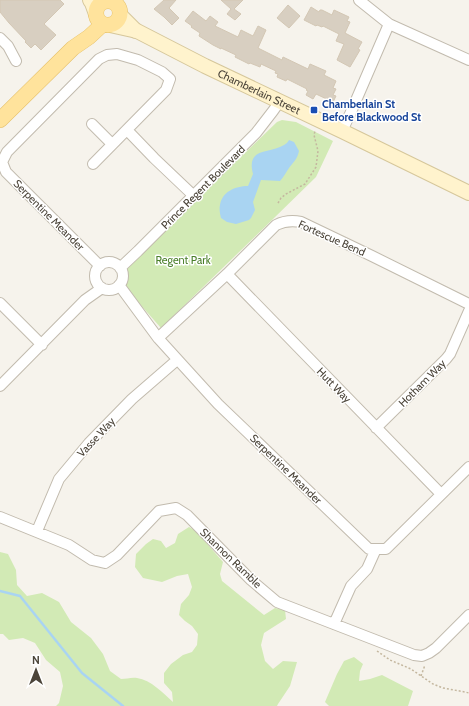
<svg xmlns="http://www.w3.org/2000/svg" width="469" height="706" font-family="Cabin,sans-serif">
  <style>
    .green { fill: #d2eab5 }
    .water { fill: #a9d4f2 }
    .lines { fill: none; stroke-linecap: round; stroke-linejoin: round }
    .stream { stroke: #a9d4f2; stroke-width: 2.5 }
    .building { fill: #d8cfc1; stroke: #d3c7b4 }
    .street-casing { stroke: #c2bbae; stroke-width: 12 }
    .secondary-casing { stroke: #d6c79b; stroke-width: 16 }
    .primary-casing { stroke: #e6c16a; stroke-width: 16 }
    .path { stroke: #c4b79f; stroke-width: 1.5; stroke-dasharray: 2 2; stroke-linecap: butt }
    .street { stroke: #fff; stroke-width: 10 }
    .secondary { stroke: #fff3cd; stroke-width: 14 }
    .primary { stroke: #ffe39c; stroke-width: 15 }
    .transit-dot { fill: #1a4fb4; stroke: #fff; stroke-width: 1.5 }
    .labels { text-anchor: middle; stroke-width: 3; stroke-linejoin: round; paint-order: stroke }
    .street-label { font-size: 11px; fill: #4b4439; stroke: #fff }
    .transit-label { font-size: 11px; font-weight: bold; fill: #164399; stroke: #fff; text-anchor: start }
    .park-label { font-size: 11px; fill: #4a7f2a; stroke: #fff }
  </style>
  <rect width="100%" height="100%" fill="#f6f3ec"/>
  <path class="green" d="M282,120L296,122L333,141L316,177L272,220L161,328L123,285L122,277L125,269L277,122Z
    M189,527L196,531L223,562L220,574L222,581L264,615L275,608L285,610L286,619L264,633L261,645L265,661L273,669L283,661L297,662L290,686L278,704L277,706H56L59,703L63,686L60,672L46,660L35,643L23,638L9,640L3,634H0V552L8,554L16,570L17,585L27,596L42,593L59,602L71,622L91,638L103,654L110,671L121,679C126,679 132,677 137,678C151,680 163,693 173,702L172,692L164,683V673L171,664L183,655L192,652L197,645L198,634L192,626L185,621L179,615L181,604L189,595L192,587L188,574L177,576L162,582L143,578L135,567L136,554L146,544L153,539L161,541L166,548L175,543L178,534Z
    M354,657L363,664L360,671L359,681L370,679L382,675L413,691L408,706H329L325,702L337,674L344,661Z"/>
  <path class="water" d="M289,140L294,142L299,151C297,160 294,161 289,168C286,172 284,177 280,181L261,180L253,202L255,210L251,218L249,220L236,224L227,222L221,218C220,214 219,209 220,205C222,192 235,186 248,186L253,174C246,147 269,154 284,145C286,144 288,142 289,140Z"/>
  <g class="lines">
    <path class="stream" d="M0,591L20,596L82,673L123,706"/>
  </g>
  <path class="building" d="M0,0H60L64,4L44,24L56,35L41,50L35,44L31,48L25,42L26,41L9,23L0,12Z
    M164,0H176L169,8L179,18L172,25L164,17L154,9Z
    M221,0H243L234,9L241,14L235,20L227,14L231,9Z
    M288,5L300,16L289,28L277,18Z
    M311,7L319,12L320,10H322L332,15L334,10L349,17L347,21L350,22L345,33L362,42L358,49L360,50L350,67L337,60L344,44L336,41L339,34L323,26L322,27L317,25L316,26L304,20Z
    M193,11L206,21L210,16L218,22L215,26L238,37L241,30L253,36L258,26L266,30L258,48L282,60L283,57L308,69L310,64L326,71L324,75L336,81L333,88L336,89L333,95L336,96L333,102L316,94L313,99L306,95L308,91L306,90L307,89L287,79L286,81L277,77L278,74L275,73L276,71L261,64L260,67L250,63L249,64L235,57L236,55L221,48V49L213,45L199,36L200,33L191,27L192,26L185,21Z"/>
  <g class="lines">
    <g class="street-casing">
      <path id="street" d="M359,0L389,24L469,60
        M0,38L8,46L16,61
        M92,124L112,144
        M127,130L154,158L194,196
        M342,131L351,112L389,24
        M93,164L166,90L170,79L162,72L138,60L117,54L107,55L99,59L7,152L2,162L6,172L100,266
        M95 276a14 14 0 1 1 28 0a14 14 0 1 1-28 0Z
        M120,268L138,251L256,133L273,111L280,101
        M227,274L441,494
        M119,285L158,338L218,404L369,549H386L469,467
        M0,303L42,345
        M158,338L227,274L276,225C284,221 291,220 301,222L372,256L469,304
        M0,386L85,300L102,288
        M376,428L446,359L450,354L469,311
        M0,517L69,545L92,560L105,563L117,555L159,511L176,508L187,515L251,580L277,602L414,655L422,656L429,653L436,648L469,615
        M37,531L59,479L89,443L132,399L177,360
        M334,624L351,586L367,569L376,549"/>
    </g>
    <g class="secondary-casing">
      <g id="secondary">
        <path d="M90,0L92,3L96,14"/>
        <path d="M105,0L107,1"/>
        <path d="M120,15L136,31"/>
        <path id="s1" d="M110,25L137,31L205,66L342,131L469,193"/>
      </g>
    </g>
    <g class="primary-casing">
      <path id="primary" d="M96 13a12 12 0 1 1 24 0a12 12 0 1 1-24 0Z
        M0,120L73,48L89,37L103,24"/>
    </g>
    <path class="path" d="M278,203L281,198L286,194L305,184L316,167L318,151L314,135L315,131
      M377,651L390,660L411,669L433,684L443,688L465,692L469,693
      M421,676L425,665"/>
    <use href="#street" class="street"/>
    <use href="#secondary" class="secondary"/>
    <use href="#primary" class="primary"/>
  </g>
  <rect class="transit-dot" x="310" y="106" width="8" height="8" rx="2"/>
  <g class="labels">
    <g class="street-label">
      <text dy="4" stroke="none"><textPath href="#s1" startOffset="164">Chamberlain Street</textPath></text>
      <text transform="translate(203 187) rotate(-45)" y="4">Prince Regent Boulevard</text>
      <text transform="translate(49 215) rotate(45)" y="4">Serpentine Meander</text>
      <text transform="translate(332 238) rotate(24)" y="4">Fortescue Bend</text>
      <text transform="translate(422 383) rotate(-45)" y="4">Hotham Way</text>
      <text transform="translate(334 385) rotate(46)" y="4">Hutt Way</text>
      <text transform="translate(96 437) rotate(-47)" y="4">Vasse Way</text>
      <text transform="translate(286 469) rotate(44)" y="4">Serpentine Meander</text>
      <text transform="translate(231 558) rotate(44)" y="4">Shannon Ramble</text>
    </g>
    <g class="transit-label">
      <text x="322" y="108">Chamberlain St<tspan x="322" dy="13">Before Blackwood St</tspan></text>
    </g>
    <g class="park-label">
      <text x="183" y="264">Regent Park</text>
    </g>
  </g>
  <g transform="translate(36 670)" stroke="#ffffff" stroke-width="3" paint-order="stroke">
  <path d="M0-3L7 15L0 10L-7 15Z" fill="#4b4439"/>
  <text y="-6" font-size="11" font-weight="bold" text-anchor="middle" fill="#4b4439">N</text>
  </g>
</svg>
